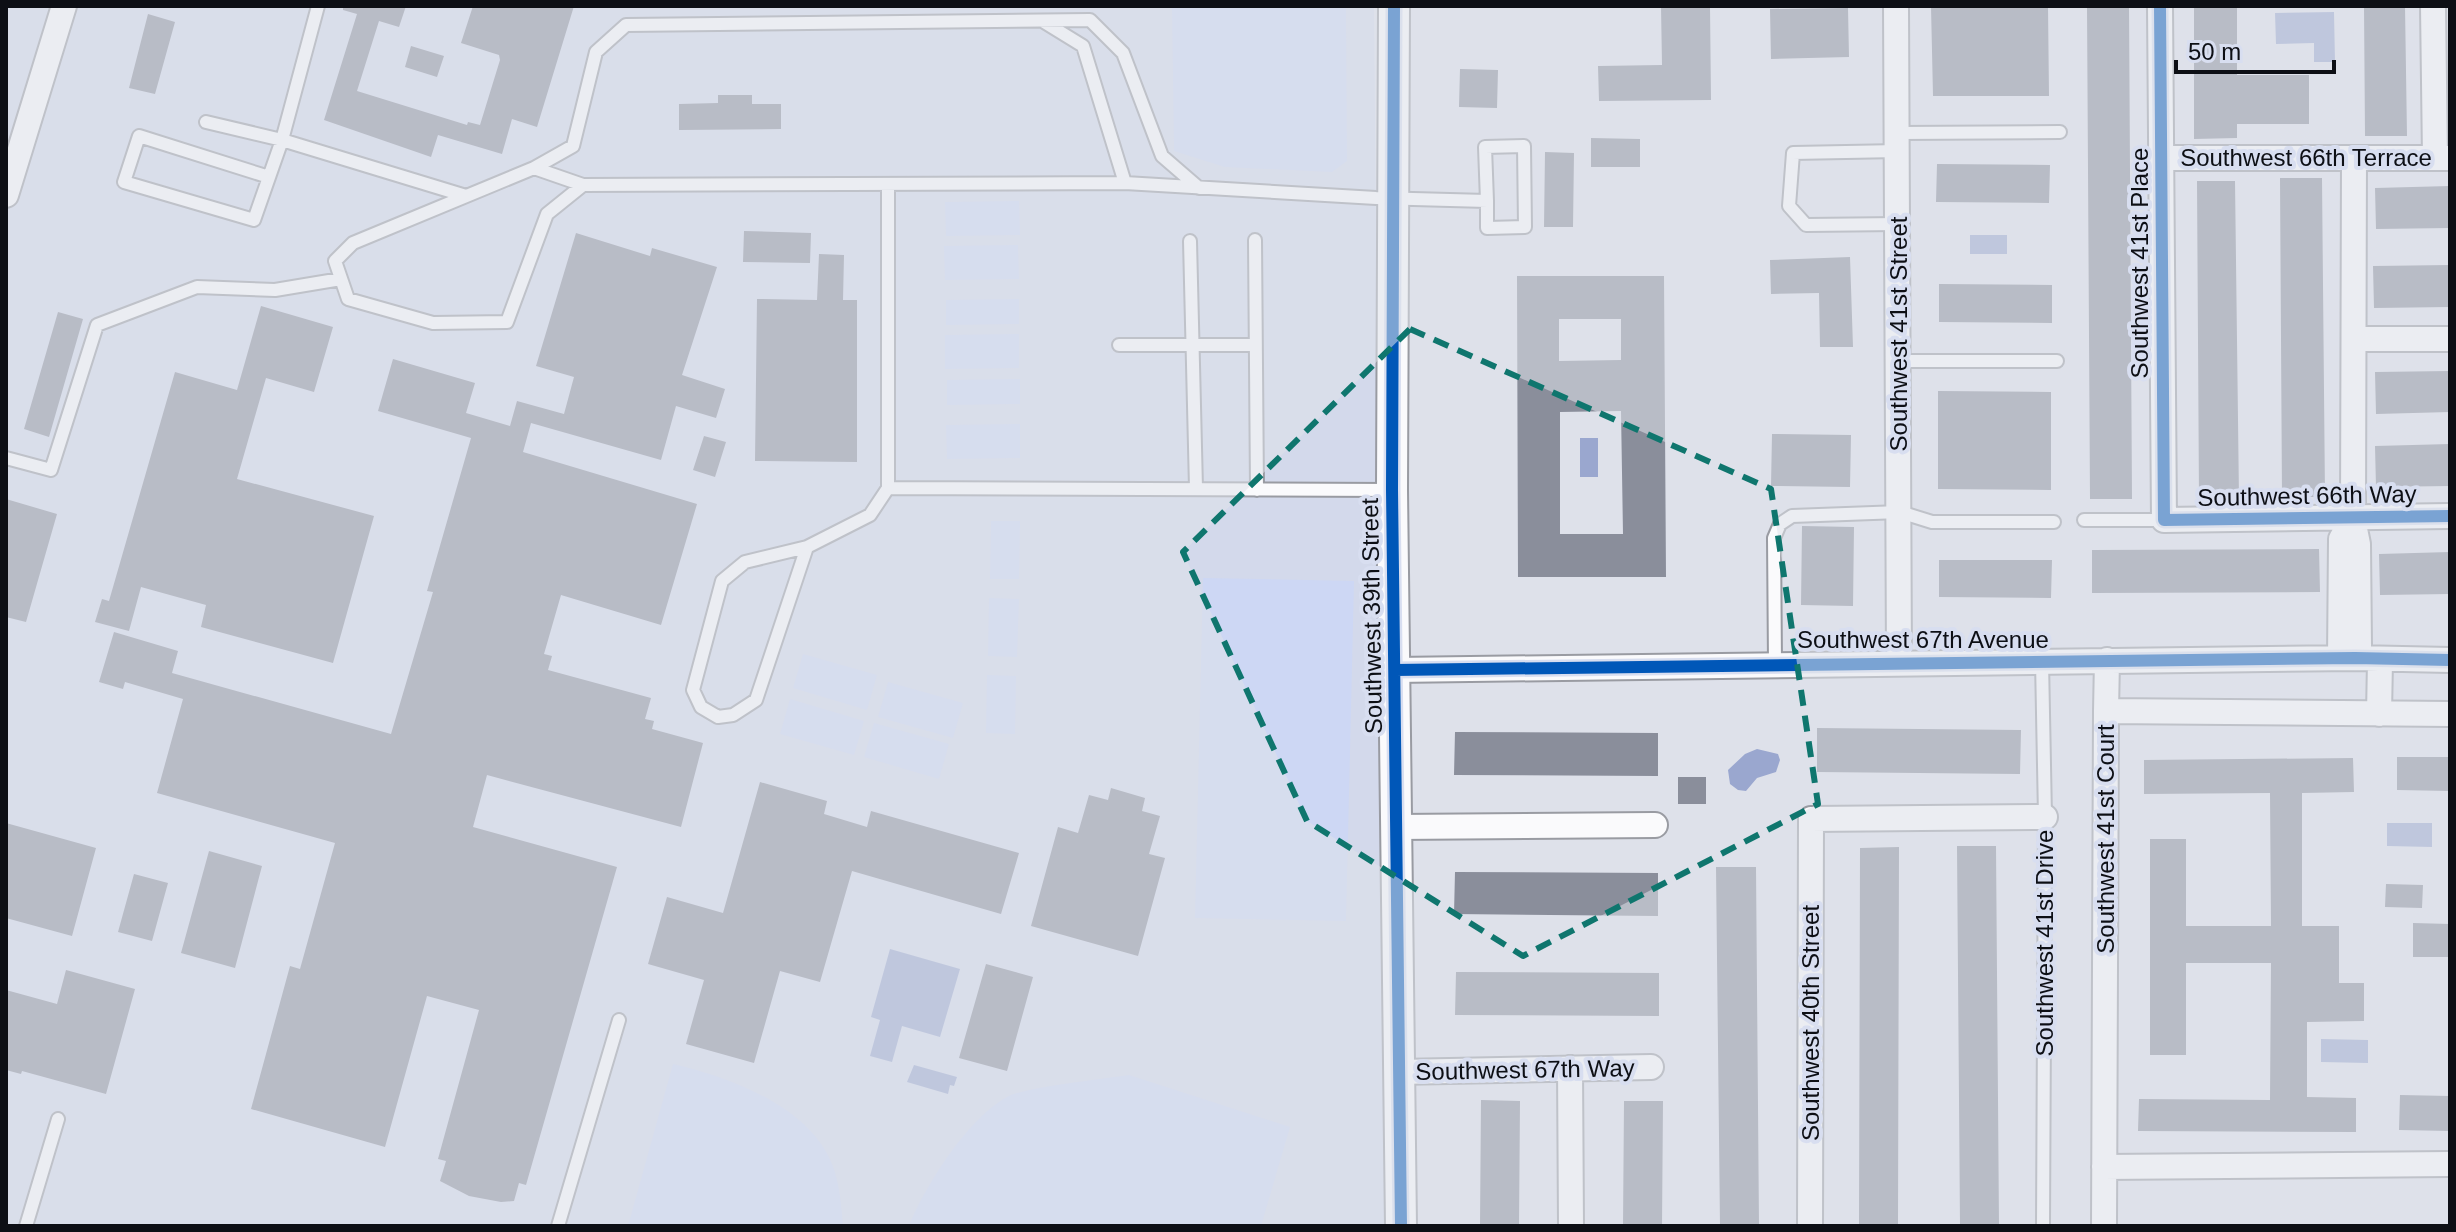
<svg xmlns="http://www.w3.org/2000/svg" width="2456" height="1232" font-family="Arial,sans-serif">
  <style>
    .built { fill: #d3d9eb }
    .green { fill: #cdd7f4 }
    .water { fill: #9aa7cf }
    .building { fill: #8a8e9b; fill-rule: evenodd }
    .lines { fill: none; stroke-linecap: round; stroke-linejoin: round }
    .service-casing { stroke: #999ba2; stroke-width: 16 }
    .minor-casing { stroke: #999ba2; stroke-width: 28 }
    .tertiary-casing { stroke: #999ba2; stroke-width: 34 }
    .service { stroke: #fafafc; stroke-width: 12 }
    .minor { stroke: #fafafc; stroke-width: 24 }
    .tertiary { stroke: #fafafc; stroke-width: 30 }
    .cycleway-casing { stroke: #d8def0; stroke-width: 17 }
    .cycleway { stroke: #0057b8; stroke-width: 12 }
    .marked { fill: none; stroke: #0f766e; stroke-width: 6; stroke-dasharray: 16 10; stroke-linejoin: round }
    .labels { text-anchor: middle; stroke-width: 8; stroke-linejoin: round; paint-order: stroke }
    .street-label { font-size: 24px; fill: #0d0f15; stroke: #d8def0 }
  </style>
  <rect width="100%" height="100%" fill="#dee1ea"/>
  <path class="built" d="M6,6H1374L1385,1226H6Z"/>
  <path class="green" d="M1172,6H1346L1347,161L1332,172L1225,167L1174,151Z
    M1019,201L1020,235L946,236L945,202Z
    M1018,245L1019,279L945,280L944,246Z
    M1019,299V324L946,325V300Z
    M1019,334V368L945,369V335Z
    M1020,379V404L947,405V380Z
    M1020,424V458L947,459L946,425Z
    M991,521H1020L1019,579H990Z
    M1203,578L1354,581L1346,921L1195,918Z
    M989,598L1019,599L1017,657L988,656Z
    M803,654L877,675L867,710L793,688Z
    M987,675L1016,676L1015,734L986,733Z
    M888,682L963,703L953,738L878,717Z
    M790,699L864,721L854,755L780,734Z
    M874,723L949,744L939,779L864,757Z
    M673,1064C729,1077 809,1106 832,1164C840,1184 841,1206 843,1226H628Z
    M1129,1075L1290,1127L1261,1226H909C925,1186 969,1116 1009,1096C1028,1087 1104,1079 1129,1075Z"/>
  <path class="water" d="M2334,12L2335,62H2314V43L2276,44L2275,13Z
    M1970,235H2007V254H1970Z
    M1580,438H1598V477H1580Z
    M1757,749L1778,754L1780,760L1776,772L1757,778L1746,791L1738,790L1730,784L1728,770L1745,754Z
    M2387,823H2432V847L2387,846Z
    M890,949L960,969L940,1037L902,1026L892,1062L870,1056L880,1020L871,1017Z
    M2321,1039L2368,1040V1063L2321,1062Z
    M914,1065L957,1077L954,1086L950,1085L948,1094L907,1082Z"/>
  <path class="building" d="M343,6H406L399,27L379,21L357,91L467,125L468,122L480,125L500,60L499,55L461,43L473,6H574L537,127L512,119L502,154L438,135L431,157L324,120L357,14L343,10Z
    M1661,6H1710L1711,100L1599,101L1598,66L1662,65Z
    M1931,6H2048L2049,96H1933Z
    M2087,6H2129L2132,499H2090Z
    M2194,6H2237V75H2309V124H2237V138L2194,139Z
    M2364,6H2405L2407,136H2365Z
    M1848,8L1849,57L1771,59L1770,9Z
    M148,14L175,22L155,94L129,88Z
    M411,46L444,56L437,77L405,67Z
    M1460,69L1498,70L1497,108L1459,107Z
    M718,95H752V104H781V129L679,130V104L718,103Z
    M1591,138L1640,139V167H1591Z
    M1545,152L1574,153L1573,227H1544Z
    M1937,164L2050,165L2049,203L1936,202Z
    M2280,178H2322L2325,497H2282Z
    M2197,181H2235L2239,499H2199Z
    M2450,186V228L2376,229L2375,188Z
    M744,231L811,233L810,263L743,262Z
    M576,233L650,256L652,248L717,267L682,375L725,389L716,418L676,406L661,460L531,423L523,452L697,504L661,625L561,595L544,654L552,656L548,670L651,698L645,719L654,721L652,729L703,743L681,827L487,775L473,827L617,867L526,1185L519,1183L514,1201L501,1202L469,1196L440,1181L446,1161L438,1159L479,1010L427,996L385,1147L251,1109L290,966L300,969L335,843L157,793L183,699L125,682L123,689L99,682L114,632L178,651L172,673L391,734L433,592L427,591L471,438L378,411L393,359L475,383L466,413L510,426L517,401L564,414L574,377L536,366Z
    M819,254L844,255L843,300H857V462L755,461L757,299L817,300Z
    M1850,257L1853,347H1820L1819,293L1771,294L1770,260Z
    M2450,265V307L2374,308L2373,266Z
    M1517,276H1664L1666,577H1518ZM1559,319H1621V360L1559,361ZM1621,411L1623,534H1560V412Z
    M1939,284L2052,285V323L1939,322Z
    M261,306L333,327L314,392L266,378L237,479L374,516L333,663L201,627L206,605L141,587L129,631L95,622L102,599L109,601L175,372L237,390Z
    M58,312L83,319L49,437L24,429Z
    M2450,371V412L2376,414L2375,372Z
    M1938,391L2051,392V490L1938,489Z
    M1772,434L1851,435L1850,487L1771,486Z
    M704,436L726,442L715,477L693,470Z
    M2450,444V486L2376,487L2375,446Z
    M6,499L57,514L26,622L6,617Z
    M1802,526L1854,527L1853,606L1801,605Z
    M2319,549L2320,592L2092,593V550Z
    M2450,552V594L2380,595L2379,554Z
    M1939,560H2052L2051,598L1939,597Z
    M1817,728L2021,730L2020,774L1817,772Z
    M1455,732L1658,733V776L1454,775Z
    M2397,757H2450V791L2397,790Z
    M2353,758L2354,792L2302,793V926H2339V983H2364V1021L2307,1022V1097L2356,1098V1132L2138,1131L2139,1099L2270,1100L2271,963H2186V1055H2150V839H2186V926H2271L2270,793L2144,794V760Z
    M1678,777H1706V804H1678Z
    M760,782L827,801L824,814L867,827L871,811L1019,853L1001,914L852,871L820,982L780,971L754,1063L686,1044L704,980L648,964L667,897L723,913Z
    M1111,788L1145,798L1142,811L1160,816L1149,854L1165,858L1138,956L1031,926L1058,827L1078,833L1089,795L1108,800Z
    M6,823L96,848L72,936L6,918Z
    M1957,846H1996L1999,1226H1960Z
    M1899,847L1898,1226H1859L1860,848Z
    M209,851L262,866L235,968L181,953Z
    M1716,867H1756L1759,1226H1720Z
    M1455,872L1658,873V916L1454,914Z
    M134,874L168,883L152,941L118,932Z
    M2386,884L2423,885L2422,908L2385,907Z
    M2413,923L2450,924V957H2413Z
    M986,964L1033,977L1007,1071L959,1058Z
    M66,970L135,989L106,1094L22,1071L21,1074L6,1070V990L57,1004Z
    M1456,972L1659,973V1016L1455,1015Z
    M2400,1095L2450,1096V1131L2399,1130Z
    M1481,1100L1520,1101L1519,1226H1480Z
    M1624,1101H1663L1662,1226H1623Z"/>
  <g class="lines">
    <g class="service-casing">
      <path id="service" d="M1044,22L1083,46L1125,183
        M206,122L282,140L318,6
        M1898,133L2060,132
        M1899,151L1793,153L1789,206L1806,225L1899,224
        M534,168L573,146L596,52L626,25L1090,20L1123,53L1162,156L1199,188
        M269,177L139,136L124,182L254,220L282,140L466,196
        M888,184V488L1392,490
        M583,185L547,214L507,322L433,323L348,299L335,261L353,243L534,168L583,185L1125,183L1376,198L1487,201V228L1525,227L1524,146L1485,147L1487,201
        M1255,240L1257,490
        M1190,241L1196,488
        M1119,345H1255
        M1900,361H2057
        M6,458L51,470L97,325L197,287L275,290L341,279
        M2084,520H2164
        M807,547L756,700L733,715L718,717L701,707L693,690L722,581L745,562L807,547L870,515L888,488
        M2042,661L2045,817L2043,1226
        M1775,663L1774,538L1780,524L1792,516L1900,512L1932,522H2054
        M26,1226L58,1119
        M558,1226L619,1020"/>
    </g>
    <g class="minor-casing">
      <path id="minor" d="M1896,6L1899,662
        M2160,6L2164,520L2450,516
        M2433,6L2435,158
        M2162,158H2450
        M2354,158L2353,519L2358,544L2359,646L2355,658
        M6,195L64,6
        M2355,339H2450
        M2340,658L2341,539L2353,519
        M1395,670L2355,658L2450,660
        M2106,711L2107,660
        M2379,714L2380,661
        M1396,827L1655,825
        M1570,1068L1571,1226
        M1398,1072L1651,1067
        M2104,1167L2450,1164
        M1810,1226L1811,819L2045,817
        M2104,1226L2106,711L2450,714"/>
    </g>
    <g class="tertiary-casing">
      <path id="tertiary" d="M1394,6L1392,490L1401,1226"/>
    </g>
    <use href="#service" class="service"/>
    <use href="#minor" class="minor"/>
    <use href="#tertiary" class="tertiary"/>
    <g class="cycleway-casing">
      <path id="cycleway" d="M1394,6L1392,490L1401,1226
        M2160,6L2164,520L2450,516
        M1395,670L2355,658L2450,660"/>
    </g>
    <use href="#cycleway" class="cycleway"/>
  </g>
  <path d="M0 0H2456V1232H0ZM1410,329L1771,489L1818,804L1523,956L1307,821L1183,552Z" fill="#dee1ea" fill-opacity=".55" fill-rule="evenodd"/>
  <path class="marked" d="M1410,329L1771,489L1818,804L1523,956L1307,821L1183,552Z"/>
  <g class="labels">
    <g class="street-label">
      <text x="2306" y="166">Southwest 66th Terrace</text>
      <text transform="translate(2140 263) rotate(-90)" y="8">Southwest 41st Place</text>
      <text transform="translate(1899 334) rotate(-90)" y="8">Southwest 41st Street</text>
      <text transform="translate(2307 496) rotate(-1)" y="8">Southwest 66th Way</text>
      <text transform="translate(1372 616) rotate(-91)" y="8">Southwest 39th Street</text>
      <text x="1923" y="648">Southwest 67th Avenue</text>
      <text transform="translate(2106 839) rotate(-90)" y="8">Southwest 41st Court</text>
      <text transform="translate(2045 943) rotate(-90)" y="8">Southwest 41st Drive</text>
      <text transform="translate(1811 1023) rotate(-90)" y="8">Southwest 40th Street</text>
      <text transform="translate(1525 1070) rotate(-1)" y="8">Southwest 67th Way</text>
    </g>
  </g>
  <rect width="2456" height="1232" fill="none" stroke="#0d0f15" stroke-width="16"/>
  <path d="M2176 60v12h158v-12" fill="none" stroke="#0d0f15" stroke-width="4"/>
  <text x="2188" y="60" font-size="24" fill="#0d0f15" stroke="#d8def0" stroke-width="6" paint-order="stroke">50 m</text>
</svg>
